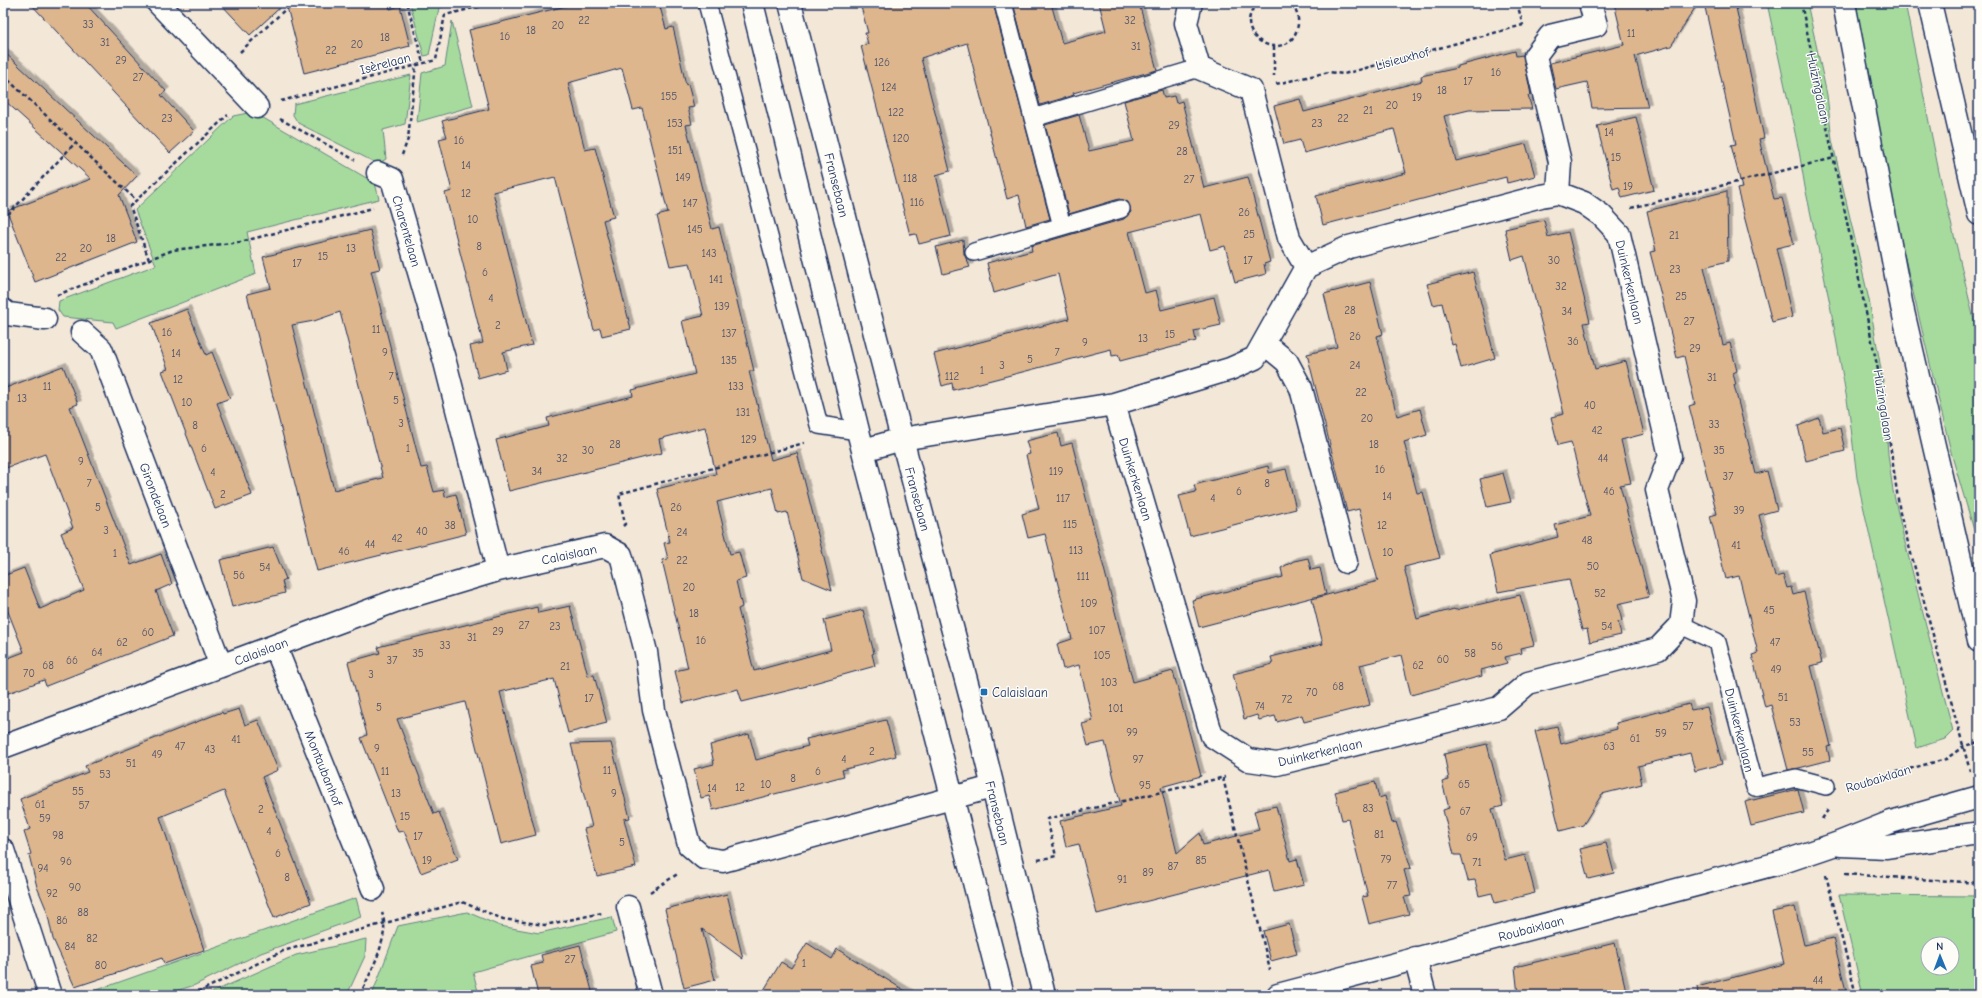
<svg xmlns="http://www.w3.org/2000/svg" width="1982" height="998" font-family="'Comic Neue',sans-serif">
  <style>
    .green { fill: #a7db9e; stroke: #61857e; fill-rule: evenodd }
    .building { fill: #ddb68e; stroke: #1b2f5e; fill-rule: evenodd; filter: url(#shadow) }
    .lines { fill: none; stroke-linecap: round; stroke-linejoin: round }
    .service-casing { stroke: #1b2f5e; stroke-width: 20 }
    .minor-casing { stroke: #1b2f5e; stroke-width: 25 }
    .tertiary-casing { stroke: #1b2f5e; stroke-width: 25 }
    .secondary-casing { stroke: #1b2f5e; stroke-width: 25 }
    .path { stroke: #1b2f5e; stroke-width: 2.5; stroke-dasharray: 4 3; stroke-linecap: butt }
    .service { stroke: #fdfcf7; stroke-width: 17 }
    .minor { stroke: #fdfcf7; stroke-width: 22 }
    .tertiary { stroke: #fdfcf7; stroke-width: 22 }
    .secondary { stroke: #fdfcf7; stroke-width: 22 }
    .poi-dot { fill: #1f6fb2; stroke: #fdfcf7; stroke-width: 1.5 }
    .labels { text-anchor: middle; stroke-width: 3; stroke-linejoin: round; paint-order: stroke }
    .number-label { font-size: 11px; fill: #4c516a }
    .street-label { font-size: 13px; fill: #1b2f5e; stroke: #fdfcf7 }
    .poi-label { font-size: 13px; fill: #1b2f5e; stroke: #fdfcf7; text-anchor: start }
  </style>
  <defs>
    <filter id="shadow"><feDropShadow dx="3.5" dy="-3.5" stdDeviation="0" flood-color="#0004"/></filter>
  </defs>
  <rect width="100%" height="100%" fill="#f3e7d8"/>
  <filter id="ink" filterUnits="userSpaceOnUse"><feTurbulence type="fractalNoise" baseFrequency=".025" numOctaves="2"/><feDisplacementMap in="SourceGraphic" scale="8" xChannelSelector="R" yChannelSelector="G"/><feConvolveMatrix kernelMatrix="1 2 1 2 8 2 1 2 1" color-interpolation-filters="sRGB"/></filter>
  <g filter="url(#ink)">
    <path class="green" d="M410,3H458L439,8L429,55L424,56Z
      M1767,3H1807L1827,95L1832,140L1869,300L1883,381L1888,454L1893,491L1903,535L1953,731L1945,739L1917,748L1857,478L1849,411L1829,299L1805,187L1799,151Z
      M1853,3H1905L1939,172L1979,341V547L1952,456L1878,145Z
      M452,21L473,106L417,122L422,73L445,66Z
      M411,75L405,124L383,130L386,159L378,164L298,123L293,115L294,104Z
      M253,112L375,183L379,199L247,232L256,274L116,328L113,322L63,317L58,310L59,301L156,265L135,210L233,116Z
      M1839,895L1979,896V995H1863ZM1928,944H1952V968H1928Z
      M356,898L361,917L261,953L195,985L163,995H83Z
      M467,912L500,926L539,933L612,917L616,932L473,972L479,995H372L398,926Z
      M366,939L365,956L347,995H206L296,955Z"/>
    <path class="building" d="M30,3H85L166,91L161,95L194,131L170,153Z
      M220,3H285L250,35Z
      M286,3H388L390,9L400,6L410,46L304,73Z
      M578,3H659L666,29L673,27L686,85L688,84L694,107L688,108L692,124L686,125L712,229L719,227L754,371H749L771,460L797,453L802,471L832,590L803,578L787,512L778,514L772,488L717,502L730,554L739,552L746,578L736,581L742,607L738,609L754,671L831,650L824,620L863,610L874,653L872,654L875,666L807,685V686L742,702L738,689L683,703L675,671L688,668L662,560L668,559L664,543L670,542L657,489L716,474L705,427L659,439L662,453L509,491L496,440L549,426L547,418L633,396L632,390L695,374L682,321L703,316L690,263L670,266L657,216L668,213L642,108L633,110L622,68L568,83L585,150L595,148L614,217L603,220L631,329L602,336L600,328L594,330L555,177L493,192L532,345L503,352L507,370L478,378L470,346L483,343L445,193L452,191L439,139L447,137L442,121L489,109L469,30Z
      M860,3H993L1050,219L1026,226L1019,195L1007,199L967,43L921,58L950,171L936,175L951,236L919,244L916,234L910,235L861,46L868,44L865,33H868Z
      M1013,3H1051L1062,43L1106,31L1099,3H1139L1157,70L1073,93L1074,95L1040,105Z
      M1614,3H1698L1671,46L1635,56L1648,107L1592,108L1587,82L1556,89L1550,63L1624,45Z
      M1704,3H1735L1764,138L1759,139L1774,199L1782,198L1794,244L1776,248L1792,317L1772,322L1737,189L1742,188L1731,145L1736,144Z
      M3,51L137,176L119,195L137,242L35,282L7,211L91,179L3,99Z
      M1515,51L1516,56L1523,55L1531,95L1528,96L1532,109L1469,110L1444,116L1456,161L1526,144L1535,176L1507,183L1506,177L1323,225L1316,196L1406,173L1394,129L1304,153L1300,140L1284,144L1274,106L1300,99L1304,112L1422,81L1421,76L1458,68V66Z
      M1162,90L1164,98L1174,96L1176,103L1182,101L1204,188L1248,177L1270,262L1264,264L1266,274L1235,282L1225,246L1210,250L1201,214L1129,232L1145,293L1156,290L1161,310L1214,297L1221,325L1194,331L1196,341L1120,361L1118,355L1112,356L1111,349L953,390L952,383L942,386L934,354L1069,319L1058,274L994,293L987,263L1032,251L1031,246L1124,219L1131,212L1128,202L1119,199L1069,214L1045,125L1079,115L1089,151L1134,141L1124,101Z
      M1636,117L1654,190L1622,198L1619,187L1613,189L1597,126Z
      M1727,191L1728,261L1704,267L1723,345L1730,343L1737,371L1733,373L1736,385H1734L1756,474L1767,471L1777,510L1759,515L1775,577L1783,575L1787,588L1791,587L1793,595L1804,592L1822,663L1811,666L1831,746L1827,747L1830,760L1799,768L1788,770L1771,705L1765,707L1752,655L1758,653L1739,576L1726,579L1710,516L1717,514L1689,406L1695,404L1684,356L1677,358L1650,252L1656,251L1647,211Z
      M1544,220L1548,237L1568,232L1590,322L1584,323L1595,369L1626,361L1644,434L1621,440L1631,483L1620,485L1649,597L1618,604L1622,621L1618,622L1621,635L1590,642L1587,629L1582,630L1569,579L1498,592L1490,555L1558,537L1555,525L1590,516L1571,442L1558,445L1551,417L1564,414L1558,389L1524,256L1512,260L1505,229Z
      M370,230L380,269L371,271L421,468L427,467L434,492L444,490L445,497L456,494L466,534L317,571L247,294L271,288L263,257ZM340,312L383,478L334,490L292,325L314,321Z
      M963,240L964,254L970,267L943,274L936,247Z
      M1473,272L1495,358L1461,368L1455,344L1452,345L1442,303L1433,305L1427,284Z
      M1370,282L1383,334L1377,336L1397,416L1420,409L1427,435L1404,442L1417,493L1423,492L1440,558L1404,567L1417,619L1454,609L1455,610L1520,595L1534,645L1521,648L1522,653L1505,657L1507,663L1481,670L1482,676L1411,695L1401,655L1360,665L1370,705L1304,722L1302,715L1277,722L1275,716L1259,720L1257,715L1244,719L1233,674L1273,664L1271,657L1323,644L1312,599L1378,581L1359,509L1347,512L1307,354L1337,347L1324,294Z
      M187,309L206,355L212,352L230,398L217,403L252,495L215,509L162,371L168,369L151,323Z
      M63,366L78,404L70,407L131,565L161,554L172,584L156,591L173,636L46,686L44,680L3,695V660L24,652L3,599V576L24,568L40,609L84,590L61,533L73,528L45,454L3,469V389Z
      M1819,418L1823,432L1840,428L1845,451L1806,461L1798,426Z
      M1058,433L1061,446L1072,443L1133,682L1173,671L1201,776L1161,787L1177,853L1200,833L1203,845L1259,830L1254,811L1276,806L1290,861L1297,859L1304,885L1274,892L1269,870L1097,914L1079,844L1066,847L1060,821L1121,806L1105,742L1088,746L1082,724L1093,721L1079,665L1063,669L1057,644L1072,639L1045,534L1028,538L1022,514L1039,509L1026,455L1030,454L1026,441Z
      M1268,466L1269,473L1286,469L1296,509L1190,536L1179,496L1196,492L1194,485Z
      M1503,473L1511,502L1487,507L1480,479Z
      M273,547L286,579L282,581L285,593L232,607L220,560Z
      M1308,558L1311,570L1320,568L1326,594L1199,627L1192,600L1283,577L1281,568L1294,561Z
      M570,606L588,676L594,675L607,723L568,733L554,679L500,692L536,835L501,844L465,702L397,719L434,814L439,812L458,859L421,873L404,831L398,832L361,738L367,735L348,662L380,653L378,647L409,639L537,607L538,613Z
      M1689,704L1691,710L1707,707L1722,764L1695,771L1690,753L1638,766L1642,784L1602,794L1583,825L1560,831L1535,731L1557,726L1561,744L1617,729L1616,723Z
      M239,709L245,725L258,720L278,770L262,777L311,903L274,918L224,791L160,817L204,950L164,964L162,958L75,987L53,939L47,911L37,887L29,855L31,854L24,832L30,829L20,799L88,772L85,766L222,712L223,714Z
      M886,720L896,756L842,770L844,776L713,810L709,796L701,798L694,769L714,764L710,745L749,734L756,760L808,746L806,739Z
      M611,743L630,818L624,819L636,867L597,876L584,829L592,827L571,744Z
      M1487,744L1503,806L1492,809L1505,860L1525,855L1535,893L1495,903L1492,893L1479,896L1475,880L1468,881L1461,855H1454L1443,810L1449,808L1442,782L1449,780L1444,754Z
      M1375,782L1379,798L1385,796L1392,823L1396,822L1411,868L1404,870L1411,896L1404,897L1409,914L1369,924L1362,897L1368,896L1348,819L1342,820L1335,792Z
      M1798,789L1804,813L1751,826L1745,802Z
      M1606,843L1614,873L1588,879L1580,849Z
      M727,894L743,959L702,929L715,980L684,988L665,909Z
      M1795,907L1804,945L1833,938L1847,995H1698L1697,987L1784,964L1772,912Z
      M1289,924L1297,954L1271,961L1263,931Z
      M807,943L832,959L837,949L912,995H761L781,962L791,968Z
      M1615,943L1627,995H1518L1515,967Z
      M580,945L593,995H538L531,966L543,963L541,955Z"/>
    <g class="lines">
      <g class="service-casing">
        <path id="service" d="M707,3L819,425L858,431
          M1003,3L1033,118L1199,68
          M1033,118L1062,226
          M974,252L1121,209
          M1681,625L1717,642L1755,787L1796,778L1826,786"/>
      </g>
      <g class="minor-casing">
        <path id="minor" d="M158,3L257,107
          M1191,3L1186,23L1199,68L1251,90L1289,238L1306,267
          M378,173L392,179L445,362L498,570
          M1558,193L1560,162L1535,56L1550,36L1596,25L1590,3
          M3,310L8,314L45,319
          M82,332L101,349L221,666
          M1264,343L1287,362L1301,388L1346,562
          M864,450L902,439L1114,404L1230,369L1255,358L1306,267L1349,247L1541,196L1558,193L1584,203L1601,215L1619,234L1670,456L1657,490L1684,601L1681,625L1658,649L1528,683L1499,708L1277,764L1249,760L1212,736L1114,404
          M275,646L373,889
          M3,747L395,601L498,570L605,546L621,555L646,652L654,710L689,845L704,858L723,861L992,787
          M3,850L50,995
          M628,907L651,995
          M1415,958L1425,995"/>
      </g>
      <g class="tertiary-casing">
        <path id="tertiary" d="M752,3L858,431L1003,995
          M790,3L902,439L973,706L1044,995
          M1841,845L1887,847L1979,833
          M1278,995L1783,862L1836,844L1891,822L1979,797"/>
      </g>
      <g class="secondary-casing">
        <path id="secondary" d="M1844,3L1902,307L1979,641
          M1930,3L1979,214"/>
      </g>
      <path class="path" d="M407,3L423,63
        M1257,3C1228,38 1287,65 1297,29C1300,19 1297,10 1290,3
        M1517,3L1523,25
        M1801,3L1882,389L1900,513L1970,771
        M1274,46V76
        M240,52L292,3
        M3,75L136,200
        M1276,84L1329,72L1344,74L1523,25
        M281,101L436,60L445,15L494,3
        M280,119L355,160
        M402,155L408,139L416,65
        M1631,208L1834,158
        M3,220L75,143
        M149,260L130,206L228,115
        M57,295L173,250L240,242L373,208
        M623,526L625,524L619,494L804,443
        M1223,778L1270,970
        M1849,785L1946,759L1964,746L1979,742
        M1822,819L1828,810
        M1038,860L1056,856L1047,819L1225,777
        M1845,874L1979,883
        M1826,875L1856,995
        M650,892L679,873
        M192,995L283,951L462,902L503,919L545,925L602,913
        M360,995C370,973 391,936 382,913"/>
      <use href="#service" class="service"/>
      <use href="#minor" class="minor"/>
      <use href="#tertiary" class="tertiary"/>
      <use href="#secondary" class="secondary"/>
    </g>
  </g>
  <rect class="poi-dot" x="980" y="688" width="8" height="8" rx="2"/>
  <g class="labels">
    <g class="number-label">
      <text x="584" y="24">22</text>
      <text x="1130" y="24">32</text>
      <text x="88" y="28">33</text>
      <text x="558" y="29">20</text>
      <text x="531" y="34">18</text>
      <text x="1631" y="37">11</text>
      <text x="505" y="40">16</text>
      <text x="385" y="41">18</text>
      <text x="105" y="46">31</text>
      <text x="357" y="48">20</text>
      <text x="1136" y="50">31</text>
      <text x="331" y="54">22</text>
      <text x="121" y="64">29</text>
      <text x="882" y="66">126</text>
      <text x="1496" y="76">16</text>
      <text x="138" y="81">27</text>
      <text x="1468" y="85">17</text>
      <text x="889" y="91">124</text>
      <text x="1442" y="94">18</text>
      <text x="669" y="100">155</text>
      <text x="1417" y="101">19</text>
      <text x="1392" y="109">20</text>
      <text x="1368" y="114">21</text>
      <text x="896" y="116">122</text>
      <text x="167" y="122">23</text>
      <text x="1343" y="122">22</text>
      <text x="675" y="127">153</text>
      <text x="1317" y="127">23</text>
      <text x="1174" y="129">29</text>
      <text x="1609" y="136">14</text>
      <text x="901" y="142">120</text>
      <text x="459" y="144">16</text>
      <text x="675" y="154">151</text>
      <text x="1182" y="155">28</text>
      <text x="1616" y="161">15</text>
      <text x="466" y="169">14</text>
      <text x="683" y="181">149</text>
      <text x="910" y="182">118</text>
      <text x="1189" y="183">27</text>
      <text x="1628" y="190">19</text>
      <text x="466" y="197">12</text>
      <text x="917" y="206">116</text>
      <text x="690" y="207">147</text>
      <text x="1244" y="216">26</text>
      <text x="473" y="223">10</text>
      <text x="695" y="233">145</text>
      <text x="1249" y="238">25</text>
      <text x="1674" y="239">21</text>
      <text x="111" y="242">18</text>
      <text x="479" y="250">8</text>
      <text x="86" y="252">20</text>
      <text x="351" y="252">13</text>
      <text x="709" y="257">143</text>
      <text x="323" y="260">15</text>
      <text x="61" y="261">22</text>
      <text x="1248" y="264">17</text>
      <text x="1554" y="264">30</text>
      <text x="297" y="267">17</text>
      <text x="1675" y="273">23</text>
      <text x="485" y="276">6</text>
      <text x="716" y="283">141</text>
      <text x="1561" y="290">32</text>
      <text x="1681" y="300">25</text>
      <text x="491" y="302">4</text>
      <text x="722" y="310">139</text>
      <text x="1350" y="314">28</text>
      <text x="1567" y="315">34</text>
      <text x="1689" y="325">27</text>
      <text x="498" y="329">2</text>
      <text x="376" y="333">11</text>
      <text x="167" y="336">16</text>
      <text x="729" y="337">137</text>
      <text x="1170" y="338">15</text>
      <text x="1355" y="340">26</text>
      <text x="1143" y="342">13</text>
      <text x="1573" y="345">36</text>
      <text x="1085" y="346">9</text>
      <text x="1695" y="352">29</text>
      <text x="385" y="356">9</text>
      <text x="1057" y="356">7</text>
      <text x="176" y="357">14</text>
      <text x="1030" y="363">5</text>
      <text x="729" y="364">135</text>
      <text x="1002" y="369">3</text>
      <text x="1355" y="369">24</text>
      <text x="982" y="374">1</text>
      <text x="391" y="380">7</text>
      <text x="952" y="380">112</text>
      <text x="1712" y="381">31</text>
      <text x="178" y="383">12</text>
      <text x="47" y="390">11</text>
      <text x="736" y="390">133</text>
      <text x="1361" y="396">22</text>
      <text x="22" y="402">13</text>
      <text x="396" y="404">5</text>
      <text x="187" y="406">10</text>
      <text x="1590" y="409">40</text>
      <text x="743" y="416">131</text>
      <text x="1367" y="422">20</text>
      <text x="401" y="427">3</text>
      <text x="1714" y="428">33</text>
      <text x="195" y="429">8</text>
      <text x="1597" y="434">42</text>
      <text x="749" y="443">129</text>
      <text x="615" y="448">28</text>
      <text x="1374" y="448">18</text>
      <text x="204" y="452">6</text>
      <text x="408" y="452">1</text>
      <text x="588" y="454">30</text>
      <text x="1719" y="454">35</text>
      <text x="562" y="462">32</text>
      <text x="1603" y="462">44</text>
      <text x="81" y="465">9</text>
      <text x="1380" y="473">16</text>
      <text x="537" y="475">34</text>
      <text x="1056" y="475">119</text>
      <text x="213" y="476">4</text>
      <text x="1728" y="480">37</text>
      <text x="89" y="487">7</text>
      <text x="1267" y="487">8</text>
      <text x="1239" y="495">6</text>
      <text x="1609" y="495">46</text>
      <text x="223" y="498">2</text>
      <text x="1387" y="500">14</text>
      <text x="1063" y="502">117</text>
      <text x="1213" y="502">4</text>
      <text x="98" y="511">5</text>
      <text x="676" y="511">26</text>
      <text x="1739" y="514">39</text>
      <text x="1070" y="528">115</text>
      <text x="450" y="529">38</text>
      <text x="1382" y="529">12</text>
      <text x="106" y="534">3</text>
      <text x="422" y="535">40</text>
      <text x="682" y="536">24</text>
      <text x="397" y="542">42</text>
      <text x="1587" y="544">48</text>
      <text x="370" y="548">44</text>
      <text x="1736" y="549">41</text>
      <text x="1076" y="554">113</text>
      <text x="344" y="555">46</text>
      <text x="1388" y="556">10</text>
      <text x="115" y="557">1</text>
      <text x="682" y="564">22</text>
      <text x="1593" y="570">50</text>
      <text x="265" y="571">54</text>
      <text x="239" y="579">56</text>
      <text x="1083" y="580">111</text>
      <text x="689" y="591">20</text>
      <text x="1600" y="597">52</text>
      <text x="1089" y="607">109</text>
      <text x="1769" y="614">45</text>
      <text x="694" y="617">18</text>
      <text x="524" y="629">27</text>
      <text x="555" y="630">23</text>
      <text x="1607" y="630">54</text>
      <text x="1097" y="634">107</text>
      <text x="498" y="635">29</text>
      <text x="148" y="636">60</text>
      <text x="472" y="641">31</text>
      <text x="701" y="644">16</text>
      <text x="122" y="646">62</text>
      <text x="1775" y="646">47</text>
      <text x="445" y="649">33</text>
      <text x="1497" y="650">56</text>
      <text x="97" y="656">64</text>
      <text x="418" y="657">35</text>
      <text x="1470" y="657">58</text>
      <text x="1102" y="659">105</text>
      <text x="1443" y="663">60</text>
      <text x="72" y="664">66</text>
      <text x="392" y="664">37</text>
      <text x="48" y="669">68</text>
      <text x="1418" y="669">62</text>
      <text x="565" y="670">21</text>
      <text x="1776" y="673">49</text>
      <text x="29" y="677">70</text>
      <text x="371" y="678">3</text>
      <text x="1109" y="686">103</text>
      <text x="1338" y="690">68</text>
      <text x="1312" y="696">70</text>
      <text x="1783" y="701">51</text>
      <text x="589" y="702">17</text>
      <text x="1287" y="703">72</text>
      <text x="1260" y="710">74</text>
      <text x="379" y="711">5</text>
      <text x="1116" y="712">101</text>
      <text x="1795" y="726">53</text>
      <text x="1688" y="730">57</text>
      <text x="1132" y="736">99</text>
      <text x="1661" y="737">59</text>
      <text x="1635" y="742">61</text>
      <text x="236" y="743">41</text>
      <text x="180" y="750">47</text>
      <text x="1609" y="750">63</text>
      <text x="377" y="752">9</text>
      <text x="210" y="753">43</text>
      <text x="872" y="755">2</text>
      <text x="1808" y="756">55</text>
      <text x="157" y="758">49</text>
      <text x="844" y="763">4</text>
      <text x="1138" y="763">97</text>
      <text x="131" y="767">51</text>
      <text x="607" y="774">11</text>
      <text x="385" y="775">11</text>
      <text x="818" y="775">6</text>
      <text x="105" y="778">53</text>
      <text x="793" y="782">8</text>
      <text x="766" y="788">10</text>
      <text x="1464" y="788">65</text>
      <text x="1145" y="789">95</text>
      <text x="740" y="791">12</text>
      <text x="712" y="792">14</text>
      <text x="78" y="795">55</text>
      <text x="396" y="797">13</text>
      <text x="614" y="797">9</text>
      <text x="40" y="808">61</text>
      <text x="84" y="809">57</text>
      <text x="1368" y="812">83</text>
      <text x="261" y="813">2</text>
      <text x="1465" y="815">67</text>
      <text x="405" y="820">15</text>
      <text x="45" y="822">59</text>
      <text x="269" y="835">4</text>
      <text x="1379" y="838">81</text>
      <text x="58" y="839">98</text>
      <text x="418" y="840">17</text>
      <text x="1472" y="841">69</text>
      <text x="622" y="846">5</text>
      <text x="278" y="857">6</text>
      <text x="1386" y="863">79</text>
      <text x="427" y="864">19</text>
      <text x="1201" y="864">85</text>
      <text x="66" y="865">96</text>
      <text x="1477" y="866">71</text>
      <text x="1173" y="870">87</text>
      <text x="43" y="872">94</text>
      <text x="1148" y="876">89</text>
      <text x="287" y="881">8</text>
      <text x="1122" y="883">91</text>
      <text x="1392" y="889">77</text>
      <text x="75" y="891">90</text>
      <text x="52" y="897">92</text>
      <text x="83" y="916">88</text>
      <text x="62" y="924">86</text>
      <text x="92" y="942">82</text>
      <text x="70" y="950">84</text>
      <text x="570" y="963">27</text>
      <text x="804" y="967">1</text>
      <text x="101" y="969">80</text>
      <text x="1818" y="984">44</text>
    </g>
    <g class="street-label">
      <text transform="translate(1402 58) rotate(-15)" y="5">Lisieuxhof</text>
      <text transform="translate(385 63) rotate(-15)" y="5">Isèrelaan</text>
      <text transform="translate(1819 88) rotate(78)" y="5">Huizingalaan</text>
      <text transform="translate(837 185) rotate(76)" y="5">Fransebaan</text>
      <text transform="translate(407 231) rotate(74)" y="5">Charentelaan</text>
      <text transform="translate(1630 282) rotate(77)" y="5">Duinkerkenlaan</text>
      <text transform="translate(1884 405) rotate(81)" y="5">Huizingalaan</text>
      <text transform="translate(1136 479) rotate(73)" y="5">Duinkerkenlaan</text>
      <text transform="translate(156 495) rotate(69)" y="5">Girondelaan</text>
      <text transform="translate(918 499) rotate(75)" y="5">Fransebaan</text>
      <text transform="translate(569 554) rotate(-12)" y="5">Calaislaan</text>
      <text transform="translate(261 651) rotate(-21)" y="5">Calaislaan</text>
      <text transform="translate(1740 730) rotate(76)" y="5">Duinkerkenlaan</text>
      <text transform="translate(1320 752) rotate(-13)" y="5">Duinkerkenlaan</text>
      <text transform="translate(324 768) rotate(68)" y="5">Montaubanhof</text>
      <text transform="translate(1878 778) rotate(-17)" y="5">Roubaixlaan</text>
      <text transform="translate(998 813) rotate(76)" y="5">Fransebaan</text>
      <text transform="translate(1531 928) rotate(-15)" y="5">Roubaixlaan</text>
    </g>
    <g class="poi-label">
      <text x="992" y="697">Calaislaan</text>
    </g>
  </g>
  <rect width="1982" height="998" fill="none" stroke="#fdfcf7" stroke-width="16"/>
  <rect x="8" y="8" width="1966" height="982" fill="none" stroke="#1b2f5e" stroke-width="1.5" filter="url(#ink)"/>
  <g transform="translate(1940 956) rotate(359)"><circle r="19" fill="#fdfcf7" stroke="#a3aaba"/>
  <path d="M0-3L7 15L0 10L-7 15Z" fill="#1f6fb2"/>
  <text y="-6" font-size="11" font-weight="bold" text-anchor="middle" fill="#1b2f5e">N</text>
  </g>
</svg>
